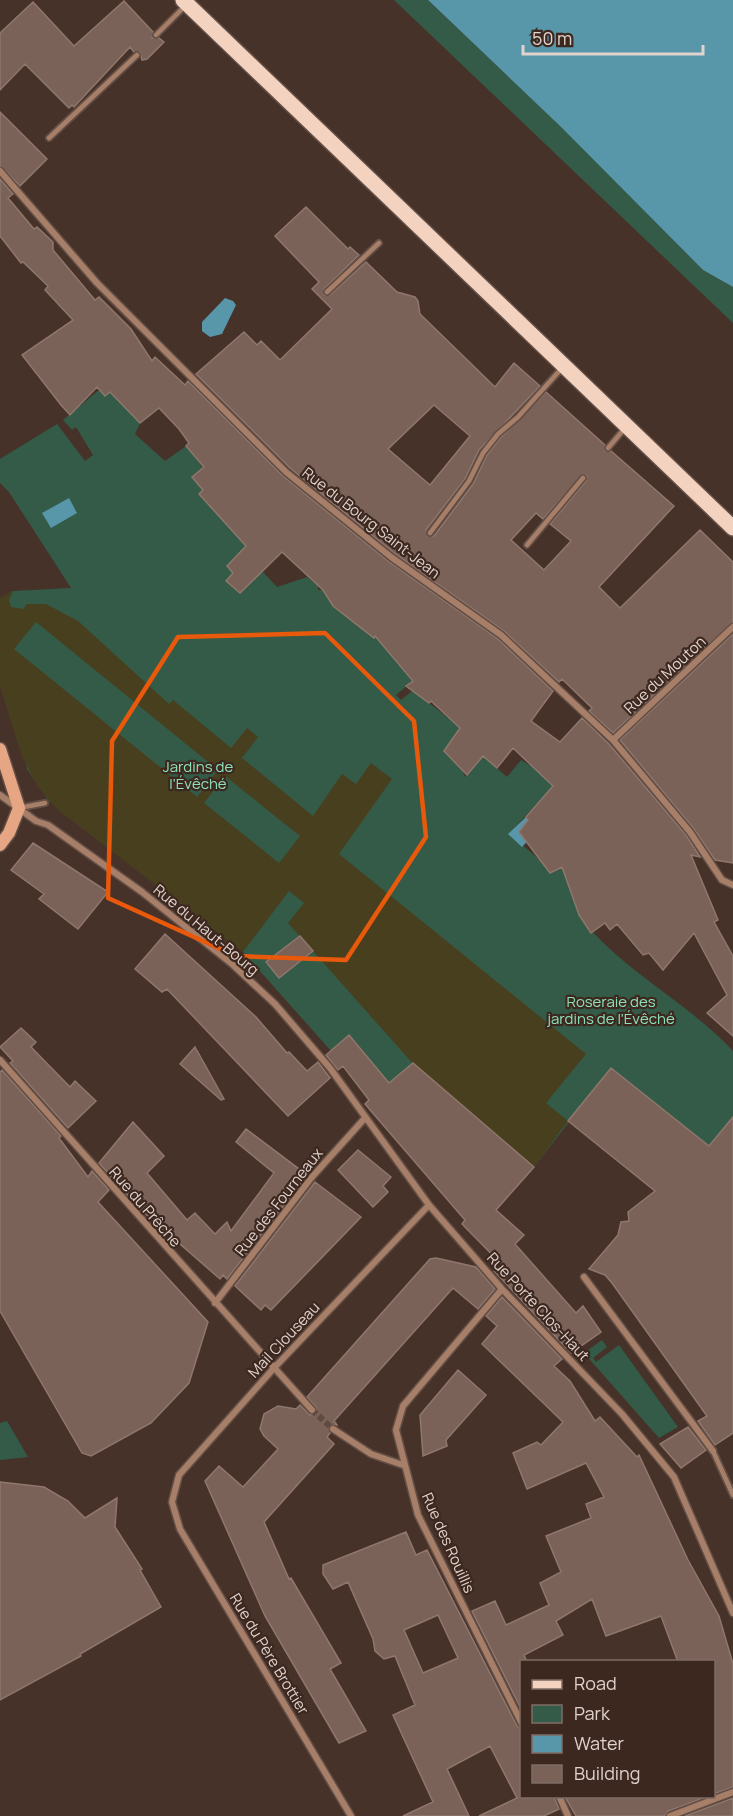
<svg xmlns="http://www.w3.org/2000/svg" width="733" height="1816" font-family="Manrope,sans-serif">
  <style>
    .green { fill: #335b48; fill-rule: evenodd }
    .sand { fill: #483f1f; fill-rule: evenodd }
    .water { fill: #5896aa }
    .building { fill: #7a6258; stroke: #90776d; stroke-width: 1.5; fill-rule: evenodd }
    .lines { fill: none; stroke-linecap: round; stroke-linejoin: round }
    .street-tunnel { stroke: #5e4a41; stroke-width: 6; stroke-dasharray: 6 3; stroke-linecap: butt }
    .lane-casing { stroke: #634f46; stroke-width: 8 }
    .street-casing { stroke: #634f46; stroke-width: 9 }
    .secondary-casing { stroke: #634f46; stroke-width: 15 }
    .primary-casing { stroke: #634f46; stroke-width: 18 }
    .lane { stroke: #a77f69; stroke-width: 4.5 }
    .street { stroke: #a77f69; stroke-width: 6 }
    .secondary { stroke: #e6a684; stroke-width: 12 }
    .primary { stroke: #f3d2c0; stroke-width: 15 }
    .marked { fill: none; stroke: #e8590c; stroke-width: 4.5; stroke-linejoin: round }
    .labels { text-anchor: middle; stroke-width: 4.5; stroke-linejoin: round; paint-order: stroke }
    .street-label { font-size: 15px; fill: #e0d2cc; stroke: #3d2820 }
    .park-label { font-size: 15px; fill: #8ce1b8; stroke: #3d2820 }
  </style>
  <rect width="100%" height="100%" fill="#473229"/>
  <path class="green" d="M394,0H428L561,127L703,270L733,287V323Z
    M99,390L105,396L112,390L140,423L135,434L165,461L186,446L203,467L192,477L203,490L200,495L226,524L260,533L227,566L232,572L238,566L232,579L230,577L226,581L239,593L262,571L277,587L307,577L318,586V590H323C332,609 348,611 363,623C382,639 398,661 413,681L396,695L401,700L417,687L429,703L461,728L444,751L462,769L465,777L483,756L507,777L521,760L536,769L553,786L509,834L539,859L549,873L564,865L588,892L573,899L580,909L577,912C614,966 687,1001 733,1051V1123L720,1162L699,1138L611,1068L534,1167L423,1075L389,1083L349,1036L331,1051L243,952L48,800L27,769L0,598L13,591L71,588L9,492L0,483V459L57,424L85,461L93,455L76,427L72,430L63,420ZM300,936L312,951L279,978L266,962Z
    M602,1340L607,1347L593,1358L596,1362L619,1345L678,1427L659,1438L584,1353Z
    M7,1421L28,1457L0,1460V1423Z"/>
  <path class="sand" d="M13,591L9,600L11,607L23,609L27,604H46L78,621L169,704L173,700L231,748L247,728L258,737L242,758L313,816L342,774L356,784L371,763L392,779L339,854L586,1054L546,1103L568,1121L534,1167L423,1075L288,923L304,903L289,891L243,952L58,810L37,786L21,754L0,686V598ZM36,622L218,770L197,797L14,649ZM225,776L300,836L279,863L204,803Z"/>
  <path class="water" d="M428,0H733V287L703,270L561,127Z
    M225,298L233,301L236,305L222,334L210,337L202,331V322Z
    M69,498L77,513L51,528L42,513Z
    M526,817L538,830L522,847L508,834Z"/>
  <path class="building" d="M124,1L153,32L152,38H159L164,42L147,59L142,60L140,52H134L130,47L74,107L72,105L69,108L25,64L0,90V33L33,2L74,46Z
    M0,112L47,159L20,186L0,166Z
    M0,179L13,194L8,198L34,229L37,227L53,242V250L95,300L99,297L131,329L152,361L155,357L185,385L188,381L283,476L388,561L498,639L553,691L531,721L560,742L582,718L609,744L686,835L700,857L691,855L718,920L714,922L733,956V1036L707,1013L727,995L694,933L663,970L649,953L643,955L617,924L610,930L605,923L591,933L579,915L562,867L550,873L519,832L528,820L526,817L553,786L513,748L497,768L483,756L467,775L444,751L460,728L431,701L429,703L406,686L413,681L375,636L374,638L333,606L323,590L282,552L240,593L226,581L233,573L227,566L246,546L199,494L203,490L192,477L204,467L186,446L189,443L179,429L159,408L140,423L110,392L105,396L97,387L70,415L61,405L22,355L73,320L45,290L48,286L23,262L21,263L0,236Z
    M306,207L348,249L350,247L359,255L324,289V295H330L366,262L397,292L415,297L418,301L420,314L495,387L514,363L540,386L479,450L465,479L426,530L427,536H434L473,484L487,455L501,437L546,392L605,445V451H611L674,506L599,587L620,608L700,530L733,562V622L613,733L589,711L592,708L562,679L559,682L504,631L394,553L290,468L196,374L244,332L257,345L261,341L280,360L332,309L312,289L319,282L275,236ZM434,405L470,436L430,485L388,449ZM583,474L587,476L586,481L550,524L571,541L544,570L511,540L536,513L543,519Z
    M733,634V863L715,860L694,829L620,740Z
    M33,843L108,892L78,929L39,899L44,894L11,870Z
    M165,934L256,1017L287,1053L289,1052L307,1071L318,1062L330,1078L288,1116L167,989L162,992L135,969Z
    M300,936L313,951L279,978L266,962Z
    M21,1028L36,1042L31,1047L70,1087L75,1081L96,1101L68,1128L10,1063L13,1061L0,1047Z
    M349,1035L389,1083L413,1063L534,1167L496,1210L524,1235L515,1244L576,1313L583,1306L601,1332L571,1353L495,1272L515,1278L462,1224L465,1220L365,1104L369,1100L343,1066L338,1070L326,1055Z
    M195,1047L224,1099L221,1100L180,1064Z
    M611,1068L709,1146L733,1117V1433L715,1445L698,1421L707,1416L612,1283L605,1275L589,1269L618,1235L621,1222L629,1221L628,1212L655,1191L568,1121Z
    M2,1070L61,1136L59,1138L88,1177L92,1171L109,1190L98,1202L208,1322L189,1383L151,1423L91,1456L82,1453L0,1311V1072Z
    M133,1122L164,1156L147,1173L187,1220L195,1213L215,1234L227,1222L231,1231L274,1173L236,1142L246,1129L307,1175L227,1279L223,1275L220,1279L140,1209L99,1163Z
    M358,1150L391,1177L383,1186L388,1192L373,1207L338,1170Z
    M315,1182L361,1217L271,1310L265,1305L261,1310L235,1286Z
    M436,1258L476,1267L495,1289L478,1309L453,1288L334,1421L337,1425L329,1426L330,1433L327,1437L334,1444L264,1522L289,1579L291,1578L341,1663L330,1669L366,1731L339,1743L265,1616L205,1481L219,1466L243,1487L278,1449L264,1436L260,1429L264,1414L278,1406L296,1409L300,1405L310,1415L316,1413V1407L307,1397L430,1259Z
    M502,1297L562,1359L554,1366L570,1381L595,1421L600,1417L637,1457L639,1455L688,1560L719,1616L733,1664V1787L714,1794V1662H678L661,1616L606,1636L592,1599L556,1621L563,1635L524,1655L527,1662H522V1711L472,1611L495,1601L506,1625L549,1605L540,1583L561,1572L546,1536L591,1518L586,1504L604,1497L586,1463L527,1489L513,1453L537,1442L541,1445L563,1422L482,1344L497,1326L486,1316Z
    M458,1370L486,1395L446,1440L447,1446L423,1456L420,1415Z
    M688,1427L706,1450L681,1468L660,1444Z
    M0,1482L44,1487L68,1501L85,1518L117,1498L115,1527L142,1569L140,1570L161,1607L80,1654L81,1656L0,1700Z
    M406,1532L416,1555L427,1550L517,1726L522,1729V1797H554L559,1809L544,1816H479L517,1798L490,1746L447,1769L469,1816H403L433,1802L393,1715L415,1705L395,1656L384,1659L375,1651L373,1639L348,1582L333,1589L323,1574V1565ZM438,1615L458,1658L423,1673L404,1630Z
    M565,1797H706L668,1811L665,1816H576Z
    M733,1798V1816H685Z"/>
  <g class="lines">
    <path class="street-tunnel" d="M312,1410L333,1429"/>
    <g class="lane-casing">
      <path id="lane" d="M156,35L185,6
        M49,138L137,55
        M327,292L379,243
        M608,448L625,428
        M430,533L469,481L483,453L498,434L518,417L562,368
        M527,545L583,478
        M19,808L45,803
        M713,1451L733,1495"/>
    </g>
    <g class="street-casing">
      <path id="street" d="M0,171L97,283L286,472L391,557L501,635L613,740L690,832L722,880L733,885
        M613,740L733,627
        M0,795L36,821L48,825L142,892L232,964L275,1004L330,1068L429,1205L502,1289L622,1414L674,1477L733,1613
        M0,1060L312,1410
        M584,1277L713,1451
        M502,1289L403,1406L396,1430L418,1515L522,1724
        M215,1303L312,1177L365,1118
        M333,1429L371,1454L403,1465
        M559,1796L568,1816
        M351,1816L180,1529L172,1502L179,1475L274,1368L429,1205
        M670,1816L733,1792"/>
    </g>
    <g class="secondary-casing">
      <path id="secondary" d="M0,749L19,808L9,833L0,845"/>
    </g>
    <g class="primary-casing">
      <path id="primary" d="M183,0L733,528"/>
    </g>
    <use href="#lane" class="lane"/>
    <use href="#street" class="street"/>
    <use href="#secondary" class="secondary"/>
    <use href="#primary" class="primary"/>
  </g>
  <path class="marked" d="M325,633L414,721L426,837L346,960L236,956L108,898L112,741L178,637Z"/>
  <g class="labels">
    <g class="street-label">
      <text transform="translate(371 523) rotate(38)" y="5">Rue du Bourg Saint-Jean</text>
      <text transform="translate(665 675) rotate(-43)" y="5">Rue du Mouton</text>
      <text transform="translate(206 930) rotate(40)" y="5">Rue du Haut-Bourg</text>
      <text transform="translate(279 1202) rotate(-52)" y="5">Rue des Fourneaux</text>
      <text transform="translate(145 1207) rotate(49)" y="5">Rue du Prêche</text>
      <text transform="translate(538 1307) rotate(47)" y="5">Rue Porte Clos-Haut</text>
      <text transform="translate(284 1340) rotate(-47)" y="5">Mail Clouseau</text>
      <text transform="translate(448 1543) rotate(66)" y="5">Rue des Rouillis</text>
      <text transform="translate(269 1654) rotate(59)" y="5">Rue du Père Brottier</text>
    </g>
    <g class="park-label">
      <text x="198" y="772">Jardins de<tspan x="198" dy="17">l’Évêché</tspan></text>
      <text x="611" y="1007">Roseraie des<tspan x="611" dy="17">jardins de l’Évêché</tspan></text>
    </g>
  </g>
  <rect x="520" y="1660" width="195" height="138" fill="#3d2820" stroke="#7e6c65" stroke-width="1.5"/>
  <rect x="532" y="1680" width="30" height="9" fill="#f3d2c0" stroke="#7e6c65" stroke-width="1.5"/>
  <text x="574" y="1690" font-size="18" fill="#e0d2cc">Road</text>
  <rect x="532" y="1705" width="30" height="18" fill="#335b48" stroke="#7e6c65" stroke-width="1.5"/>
  <text x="574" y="1720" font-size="18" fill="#e0d2cc">Park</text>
  <rect x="532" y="1735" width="30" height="18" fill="#5896aa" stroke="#7e6c65" stroke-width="1.5"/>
  <text x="574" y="1750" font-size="18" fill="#e0d2cc">Water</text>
  <rect x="532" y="1765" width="30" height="18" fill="#7a6258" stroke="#7e6c65" stroke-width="1.5"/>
  <text x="574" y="1780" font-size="18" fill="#e0d2cc">Building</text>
  <path d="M523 45v9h180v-9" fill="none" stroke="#e0d2cc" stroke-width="3"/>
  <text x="532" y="45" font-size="18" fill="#e0d2cc" stroke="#3d2820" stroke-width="4.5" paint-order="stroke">50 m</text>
</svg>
